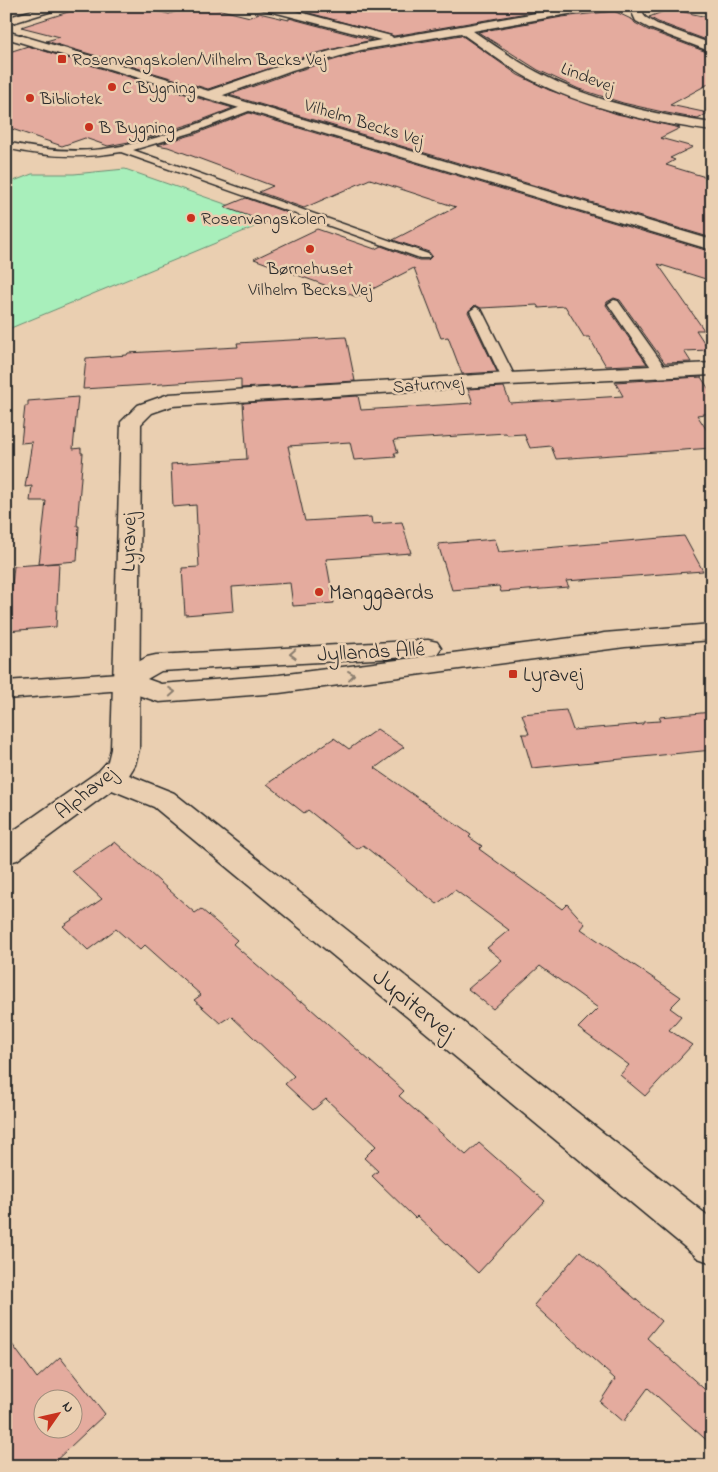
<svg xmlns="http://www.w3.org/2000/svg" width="718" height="1472" font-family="'Indie Flower',sans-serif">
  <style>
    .green { fill: #a8efbb; stroke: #6a8d73 }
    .building { fill: #e4ab9e; stroke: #2b2b2b; fill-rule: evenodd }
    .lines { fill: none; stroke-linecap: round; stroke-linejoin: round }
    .lane-casing { stroke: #2b2b2b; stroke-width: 3 }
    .street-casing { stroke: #2b2b2b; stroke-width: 3 }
    .secondary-casing { stroke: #2b2b2b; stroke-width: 3 }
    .lane { fill: #eacfb1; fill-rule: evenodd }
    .street { fill: #eacfb1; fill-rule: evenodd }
    .secondary { fill: #eacfb1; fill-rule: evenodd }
    .oneway { stroke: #8a7d6e }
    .poi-dot { fill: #c8321e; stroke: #eacfb1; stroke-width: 2 }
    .labels { text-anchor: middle; stroke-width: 5; stroke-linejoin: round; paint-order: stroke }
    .far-poi-label { font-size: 18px; fill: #2b2b2b; stroke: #eacfb1; text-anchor: start }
    .far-street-label { font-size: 18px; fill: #2b2b2b; stroke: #eacfb1 }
    .street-label { font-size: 21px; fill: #2b2b2b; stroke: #eacfb1 }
    .poi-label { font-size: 21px; fill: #2b2b2b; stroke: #eacfb1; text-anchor: start }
    .near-street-label { font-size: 25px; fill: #2b2b2b; stroke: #eacfb1 }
  </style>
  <rect width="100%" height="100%" fill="#eacfb1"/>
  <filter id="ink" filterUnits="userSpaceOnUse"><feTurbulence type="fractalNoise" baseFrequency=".02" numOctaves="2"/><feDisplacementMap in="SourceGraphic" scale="10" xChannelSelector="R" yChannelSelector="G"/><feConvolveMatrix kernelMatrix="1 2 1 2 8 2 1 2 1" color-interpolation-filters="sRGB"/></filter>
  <g filter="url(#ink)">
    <path class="green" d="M125,169L271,220L6,330V184L32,174H74Z"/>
    <path class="building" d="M87,6H135L169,14L192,6H205L250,17L259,13L289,20V18L372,40L313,54L208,89L46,41L60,37L21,27Z
      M291,6H561V7L394,36L291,8Z
      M670,9L712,18V42L658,22L649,17Z
      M614,11L633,20L635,23L648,30L712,54V82L670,105L708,113L698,119L667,113L623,103L579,89L538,70L478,32L562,17Z
      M461,35L518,75L549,90L617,114L680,128L660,138L693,147L670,158L675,160L666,165L712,179V238L229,95L293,72L361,52Z
      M28,46L205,100L233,108L194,123L139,140L108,146L85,138L62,146L6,127V53Z
      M249,113L712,252V281L658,264L704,330H696L709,350L684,351L691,362L665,363L620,300L614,298L607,302L606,305L647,364L606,366L589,337H584L565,306L539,308L537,305L481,308L475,305L468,312L497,372L462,374L448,337L441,338L414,268L357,297L254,259L317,229L375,249L381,246L419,260H428L432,256L429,252L393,240L456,207L370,179L304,208L259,192L273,186L168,147L157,145L195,134Z
      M246,198L291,214L271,224L224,207Z
      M346,337L355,381L241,388V379L83,389L86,358L127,355L128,353L238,347L237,343Z
      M701,377L712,394V413L697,415L712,438V448L556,459L551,446L530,448L524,434L507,435L506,433L394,440L398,453H394L396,457L354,460L350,442L288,446L305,521L371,517L372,524L402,522L411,553L326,559L334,603L293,606L290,583L232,587L234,611L185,615L182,568L199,567L196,505L173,507L171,464L247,459L243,403L358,396L361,410L473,403L468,389L504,387L510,403L623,396L615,382Z
      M78,397L73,449L81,448V453H83L77,526H79L77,561L39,564L46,501H30L32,486L25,487L32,442L21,443L25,406H28V401Z
      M684,536L703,571L566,581L569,587L501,592L499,586L452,590L438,544L495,539L499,552Z
      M59,563L56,627L7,631L14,566Z
      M566,710L573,730L643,724V722L661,721L659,717L712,712V750L532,768L522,734H529L522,714Z
      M377,729L404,747L375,768L471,835L469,837L482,846L479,849L562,909L567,904L585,924L581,929L681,997L670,1008L681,1016L669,1030L692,1045L645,1096L620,1075L629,1065L578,1028L598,1008L540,966L493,1009L468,989L502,960L487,948L509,930L455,890L437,904L363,845L357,849L308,810L304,813L267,784L334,738L349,749Z
      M115,842L195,913L201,909L237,940L233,944L300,1002L302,1001L404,1091L399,1096L466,1155L479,1143L545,1201L478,1273L417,1216L415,1218L372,1176L378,1171L364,1158L376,1146L326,1099L313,1110L285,1084L294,1076L231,1016L220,1023L194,1000L201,995L145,945L140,950L116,929L88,950L63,926L102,899L72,871Z
      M580,1251L661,1321L647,1338L712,1396V1445L648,1388L623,1422L600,1402L615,1379L534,1305Z
      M6,1336L37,1378L60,1357L105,1414L50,1466H6ZM42,1400H72V1430H42Z"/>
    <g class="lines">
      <g class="lane-casing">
        <path id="lane" d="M251,104L254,105V109L194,132L133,150L428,254L430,256L428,258H420L121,152C81,159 45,157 6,148V142C75,158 120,151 186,128C208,121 229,110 251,104Z
          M614,300L618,301L667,370L669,373L667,376H657L608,304Z
          M476,307L482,311L516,379L514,382H504L502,379L470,311Z"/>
      </g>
      <g class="street-casing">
        <path id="street" d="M257,6H276L391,36L393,38L576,6H602L597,9L473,31C494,45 515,60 537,72C591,101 652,114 712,123V131C649,122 584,108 528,78C505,65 483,48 461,33L361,50L292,70L215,98H205L203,95L205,92C263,72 320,50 381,40L258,8Z
          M629,6H640L645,17L657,24L712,44V52L649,28L636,21Z
          M712,363V375L509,385L172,406L152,413L141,424L139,749L135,765L129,775L174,793L712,1219V1263L698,1258L154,807L112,790L17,860L6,863V836L99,771L108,761L111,749L121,422L138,405L169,394L509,373Z"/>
      </g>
      <g class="secondary-casing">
        <path id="secondary" d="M46,6H63L62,8L6,25V18Z
          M6,31L712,240V250L6,38Z
          M712,624V640L625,647L279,693L159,702L123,690L6,699V681L119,673L147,657L156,655L428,640L437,642L441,648L437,654L428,656L161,671L147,679L161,684L279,675L595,635L604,633Z"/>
      </g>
      <use href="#lane" class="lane"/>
      <use href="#street" class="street"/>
      <use href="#secondary" class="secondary"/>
    </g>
    <defs><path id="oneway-chevron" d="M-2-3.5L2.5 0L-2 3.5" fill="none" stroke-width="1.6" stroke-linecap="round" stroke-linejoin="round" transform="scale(1.25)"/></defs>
    <g class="oneway">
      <use href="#oneway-chevron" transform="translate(293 654) rotate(177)"/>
      <use href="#oneway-chevron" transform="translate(351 675) rotate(-7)"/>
      <use href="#oneway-chevron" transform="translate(172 692) rotate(-4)"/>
    </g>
  </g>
  <g class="poi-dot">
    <rect x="57" y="54" width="10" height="10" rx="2.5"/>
    <circle cx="112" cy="87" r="5"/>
    <circle cx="30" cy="98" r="5"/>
    <circle cx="89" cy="127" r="5"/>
    <circle cx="191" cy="218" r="5"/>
    <circle cx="310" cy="249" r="5"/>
    <circle cx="319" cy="592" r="5"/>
    <rect x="508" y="669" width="10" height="10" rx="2.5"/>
  </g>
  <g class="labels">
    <g class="far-poi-label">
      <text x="72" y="65">Rosenvangskolen/Vilhelm Becks Vej</text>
      <text x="122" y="93">C Bygning</text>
      <text x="40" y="104">Bibliotek</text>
      <text x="99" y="133">B Bygning</text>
      <text x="201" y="224">Rosenvangskolen</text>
      <text x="310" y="274" text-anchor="middle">Børnehuset<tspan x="310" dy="21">Vilhelm Becks Vej</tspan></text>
    </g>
    <g class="far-street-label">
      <text transform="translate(588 77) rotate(21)" y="6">Lindevej</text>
      <text transform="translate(364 122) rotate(17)" y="6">Vilhelm Becks Vej</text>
      <text transform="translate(428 384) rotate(-4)" y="6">Saturnvej</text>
    </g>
    <g class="street-label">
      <text transform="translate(128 542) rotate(-89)" y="7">Lyravej</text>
      <text transform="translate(371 651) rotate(-3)" y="7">Jyllands Allé</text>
      <text transform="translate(85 792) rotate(-39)" y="7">Alphavej</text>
    </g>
    <g class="poi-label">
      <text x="329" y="599">Manggaards</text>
      <text x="523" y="681">Lyravej</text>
    </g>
    <g class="near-street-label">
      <text transform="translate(415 1003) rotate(39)" y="9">Jupitervej</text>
    </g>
  </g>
  <rect width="718" height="1472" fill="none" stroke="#eacfb1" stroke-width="25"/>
  <rect x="12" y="12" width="693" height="1447" fill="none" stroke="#2b2b2b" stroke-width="2" filter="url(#ink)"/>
  <g transform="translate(58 1414) rotate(56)"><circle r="24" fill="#eacfb1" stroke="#9e8d7b"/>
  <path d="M0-4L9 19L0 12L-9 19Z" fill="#c8321e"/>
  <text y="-8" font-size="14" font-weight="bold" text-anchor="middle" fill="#2b2b2b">N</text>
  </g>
</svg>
